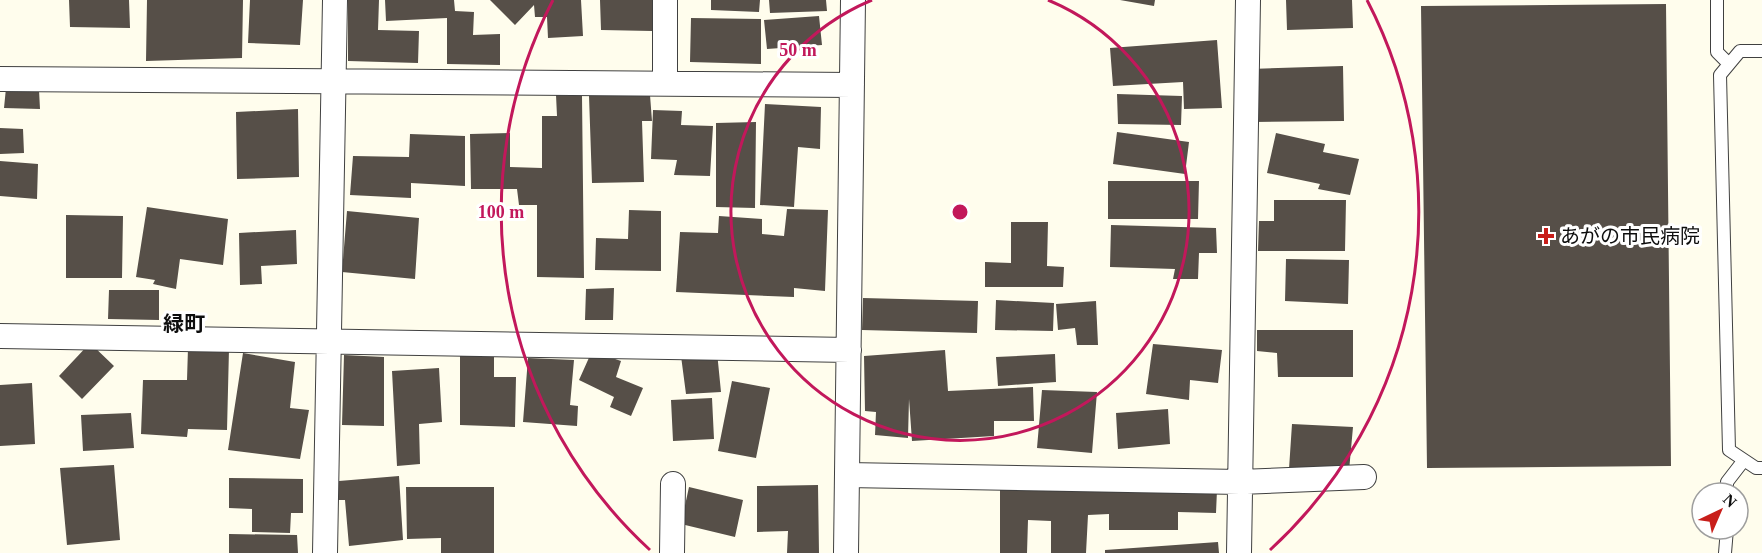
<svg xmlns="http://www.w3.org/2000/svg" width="1762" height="553" font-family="'Times New Roman','Noto Sans JP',serif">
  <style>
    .building { fill: #564f48 }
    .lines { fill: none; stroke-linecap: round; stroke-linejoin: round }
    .lane-casing { stroke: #404040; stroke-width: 14 }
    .street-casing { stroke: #404040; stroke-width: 26 }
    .lane { stroke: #fff; stroke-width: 12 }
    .street { stroke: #fff; stroke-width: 24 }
    .ring { fill: none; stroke: #c2185b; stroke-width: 3 }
    .poi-dot { fill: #c81e1a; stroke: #fff; stroke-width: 2 }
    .labels { text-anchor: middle; stroke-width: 6; stroke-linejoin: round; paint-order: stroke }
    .poi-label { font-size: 20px; fill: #0d0d0d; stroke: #fff; text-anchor: start }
    .neighbourhood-label { font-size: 21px; font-weight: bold; fill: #0d0d0d; stroke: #fff }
    .centre { fill: #c2185b; stroke: #fff; stroke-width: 3 }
    .ring-label { font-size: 18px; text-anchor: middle; font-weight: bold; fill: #c2185b; stroke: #fff; stroke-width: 6; stroke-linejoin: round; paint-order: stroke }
  </style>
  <rect width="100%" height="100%" fill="#fffded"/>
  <path class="building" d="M69,0H129L130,28L70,27Z
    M147,0H243L242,58L146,61Z
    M250,0H303L300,45L248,43Z
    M348,0H379L378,30L419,31L418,63L348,61Z
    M385,0H454L455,11L474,12L473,35L500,34V65L447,64V18L386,21Z
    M490,0H581L583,36L548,38L547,17H535L534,5L515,25Z
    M600,0H652V31L601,30Z
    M711,0H760L759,12L711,10Z
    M769,0H826L827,11L770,13Z
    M1120,0H1155L1154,6Z
    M1286,0H1352L1353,28L1287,30Z
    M1666,4L1671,466L1427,468L1421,6Z
    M819,16L822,45L767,49L764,20Z
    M691,18L761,19V64L690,62Z
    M1217,40L1222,108L1184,109L1183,82L1113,86L1110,48Z
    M1343,66L1344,121L1253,122L1250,69Z
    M6,88L39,90L40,109L4,108Z
    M1117,94L1182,96L1181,125L1118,124Z
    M556,95L582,96L584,278L537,277V205H519L517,189H471L470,134L510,133V167L542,168V116H557Z
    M650,95L652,121H642L644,182L592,183L589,96Z
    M765,104L821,107L820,149L798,147L794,207L760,205Z
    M298,109L299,177L237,179L236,112Z
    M653,110L682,111L681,125L713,126L710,176L674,175L677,160L651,159Z
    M756,122L755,208L716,207V123Z
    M0,128L23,129L24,153L0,154Z
    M1117,132L1189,142L1185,174L1113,164Z
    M1276,133L1325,144L1323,152L1359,159L1350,195L1318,189L1320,184L1267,173Z
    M410,134L465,136V186L411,183V198L350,195L353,156L409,157Z
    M0,161L38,164L37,199L0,196Z
    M1108,181H1199L1198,219H1108Z
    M1274,200H1346L1345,251H1258L1259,221H1274Z
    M147,207L228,219L223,265L180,259L176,289L153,284L155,280L136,277Z
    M787,209L828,210L825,291L794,288V297L676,292L680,232L718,233L719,216L762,219V234L784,236Z
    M629,210L661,211V271L595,270L596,238L628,239Z
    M347,211L419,218L415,279L342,272Z
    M66,215L123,216L122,278H66Z
    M1011,222H1048L1047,266L1064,267L1063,287H985V262L1011,263Z
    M1111,225L1216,228L1217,253H1199L1198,279H1173L1175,269L1110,267Z
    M296,230L297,264L261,266L262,284L240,285L239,233Z
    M1286,259L1349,260L1348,304L1285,301Z
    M614,288L613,320H585L586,289Z
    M109,290H159V320L108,319Z
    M863,298L978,301L977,333L862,330Z
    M996,300L1054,303L1053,331L995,330Z
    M1096,301L1098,345H1077L1075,328L1058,330L1056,304Z
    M1257,330H1353V377H1278L1277,353L1257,351Z
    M90,343L114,366L82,399L59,376Z
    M1153,344L1222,350L1218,383L1190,380L1189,400L1146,394Z
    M494,346V377H516L515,427L460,425V347Z
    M188,348L229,349L227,430L188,429L187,437L141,434L143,380H187Z
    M945,350L948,391L1033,387L1034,421H994V436L912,441L909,399L908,438L875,435L876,412L865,411L864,356Z
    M592,351L621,361L616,377L643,388L631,416L610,407L614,397L579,380Z
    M717,352L721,392L686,394L681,356Z
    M243,353L295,362L290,408L309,410L300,459L228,450Z
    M1055,354L1056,382L998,386L996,357Z
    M344,355L384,357V426L342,425Z
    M528,358L574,360L570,405L578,406L577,426L523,422Z
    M439,368L442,422L419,424L420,464L397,466L392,371Z
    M732,381L770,388L756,458L718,451Z
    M32,383L35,444L0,446V385Z
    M1042,390L1097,392L1092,453L1037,448Z
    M712,398L714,439L673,441L671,400Z
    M1168,409L1170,444L1118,449L1116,413Z
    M131,413L134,448L83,451L81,415Z
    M1292,424L1353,427L1349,471L1289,469Z
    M114,465L120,540L67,545L60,468Z
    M399,476L403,540L349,546L345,500H327V482Z
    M229,478L303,479V513H291L290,533L252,532V509L229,508Z
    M818,485L819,553H787L788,531L757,532V486Z
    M406,487H494V553H441V538L407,539Z
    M689,487L743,500L735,537L681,524Z
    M1000,487L1217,490L1216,513L1178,512V530H1109V514L1088,515L1086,553H1051V521L1028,520L1027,553H1000Z
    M229,534L297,535L298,553H229Z
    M1218,542L1219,553H1105V550Z"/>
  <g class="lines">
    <g class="lane-casing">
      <path id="lane" d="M1717,0V52L1729,64
        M1762,51H1740L1720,75L1729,450L1756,468H1762
        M1727,493V482L1744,460
        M1725,553L1727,529"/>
    </g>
    <g class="street-casing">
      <path id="street" d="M0,79L852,85
        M665,83V0
        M0,336L849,350
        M847,475L1240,482L1364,477
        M325,553L335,0
        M672,553L673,484
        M846,553L853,0
        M1239,553L1248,0"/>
    </g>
    <use href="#lane" class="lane"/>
    <use href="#street" class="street"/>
  </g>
  <g class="ring">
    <path d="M1048 0A229 229 0 1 1 872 0"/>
    <path d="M650 550A459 459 0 0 1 553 0M1367 0A459 459 0 0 1 1270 550"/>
  </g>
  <path class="poi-dot" d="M1543 227h6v6h6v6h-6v6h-6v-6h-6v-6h6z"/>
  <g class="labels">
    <g class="poi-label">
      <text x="1560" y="243">あがの市民病院</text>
    </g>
    <g class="neighbourhood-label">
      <text x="184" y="331">緑町</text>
    </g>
  </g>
  <circle cx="960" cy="212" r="9" class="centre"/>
  <g class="ring-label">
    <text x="798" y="56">50 m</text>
    <text x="501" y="218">100 m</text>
  </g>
  <g transform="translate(1720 511) rotate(44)"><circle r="28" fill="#ffffff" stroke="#9e9e9e" stroke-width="1.5"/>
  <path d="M0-4.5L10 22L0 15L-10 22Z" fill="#c81e1a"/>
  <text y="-9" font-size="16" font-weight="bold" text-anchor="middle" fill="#0d0d0d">N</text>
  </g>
</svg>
